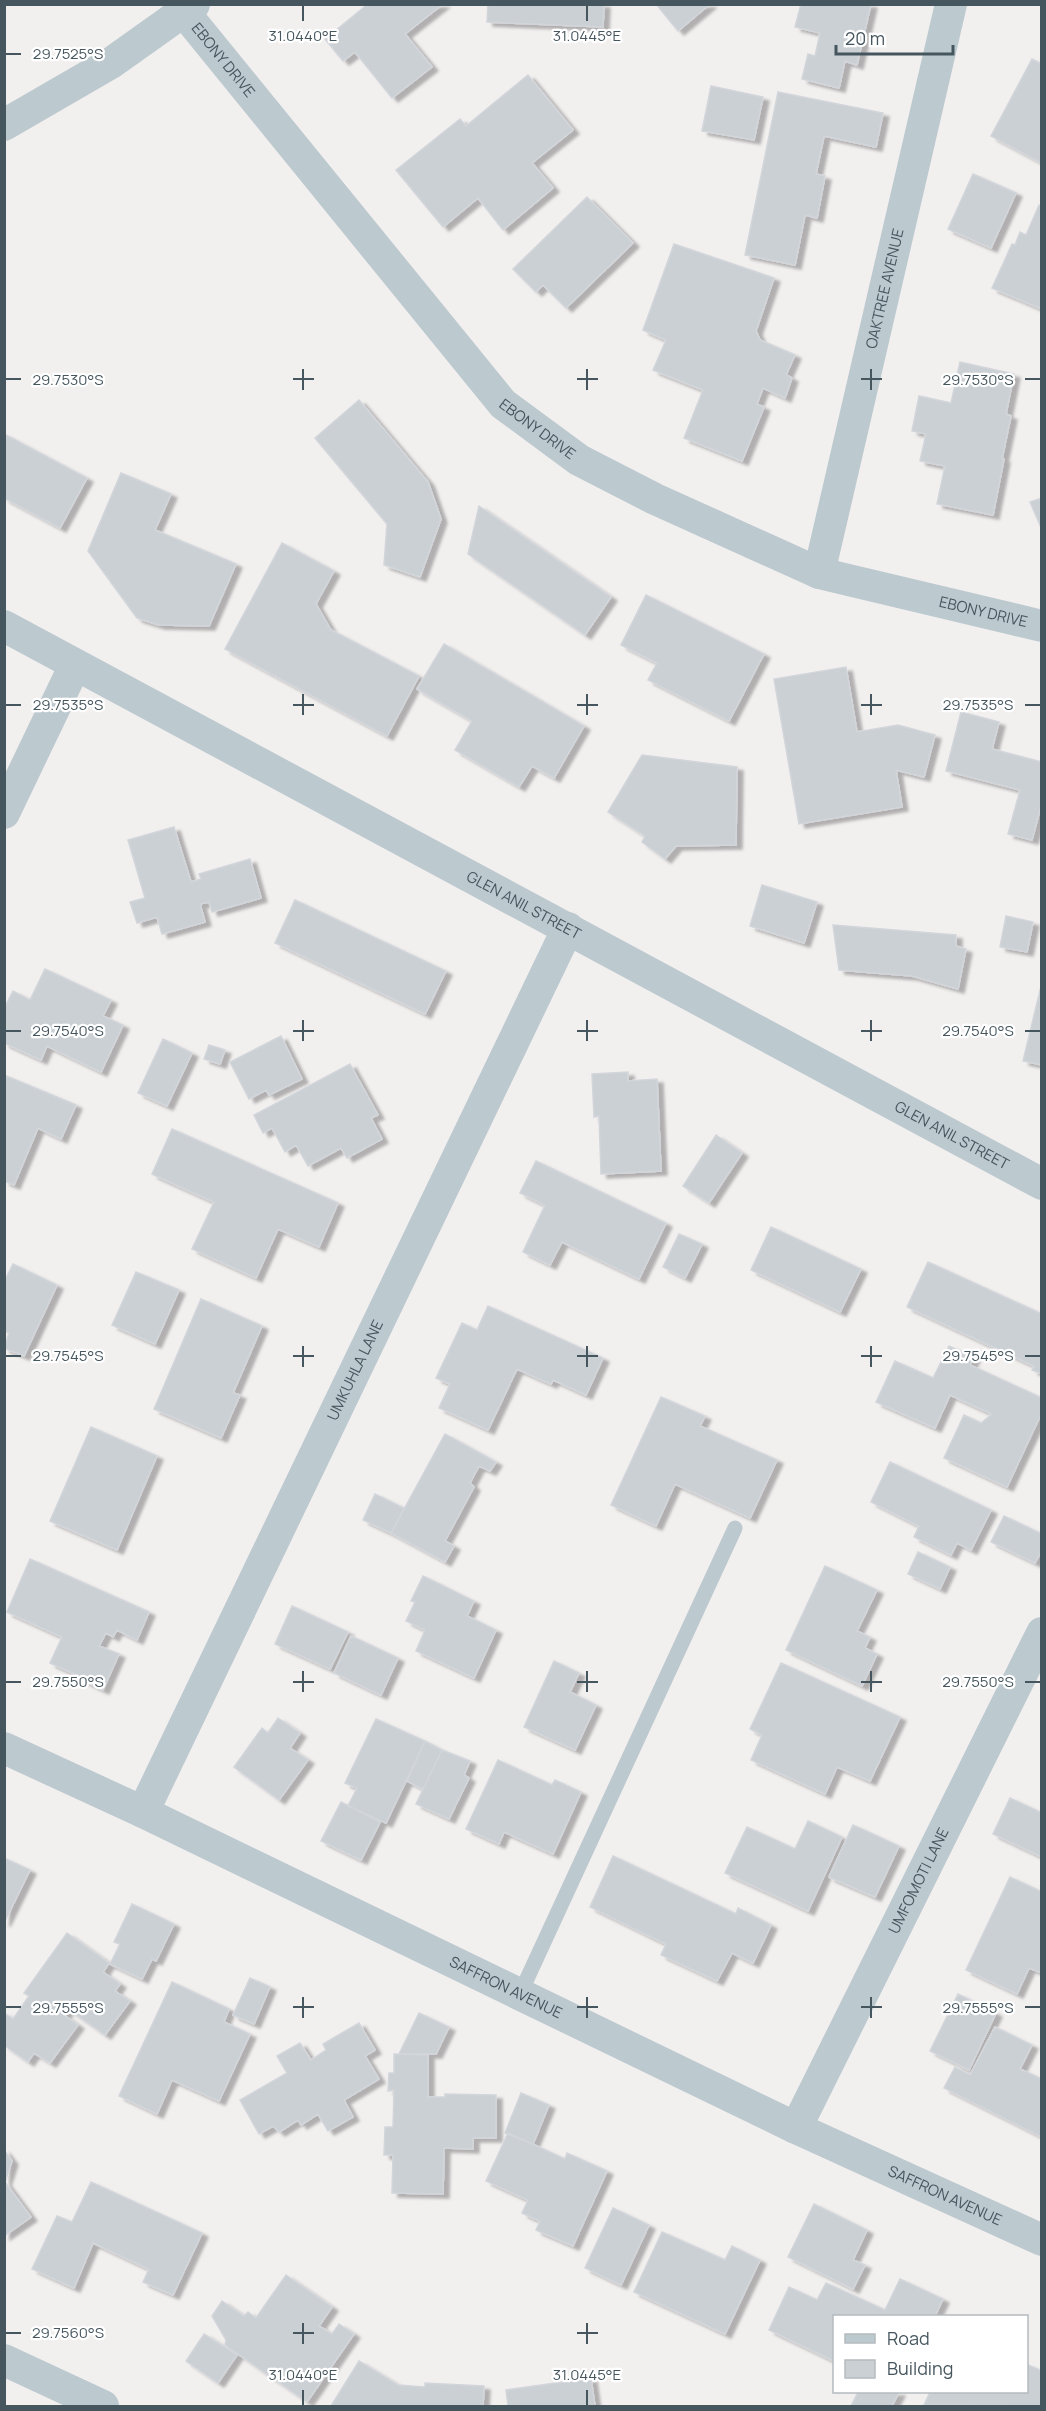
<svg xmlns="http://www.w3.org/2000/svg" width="1046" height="2411" font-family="Manrope,sans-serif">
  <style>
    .building { fill: #cbd0d4; stroke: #d2d6db; stroke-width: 1.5; filter: url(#shadow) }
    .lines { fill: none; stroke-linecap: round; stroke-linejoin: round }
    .lane { stroke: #bcc9cf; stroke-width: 15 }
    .street { stroke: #bcc9cf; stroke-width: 32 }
    .ticks { fill: none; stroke: #46565e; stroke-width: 2 }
    .labels { text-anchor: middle; stroke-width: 4.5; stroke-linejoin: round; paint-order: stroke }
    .street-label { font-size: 15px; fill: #46565e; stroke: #fff }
    .ticks-label { font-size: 15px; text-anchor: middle; fill: #46565e; stroke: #fff; stroke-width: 4.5; stroke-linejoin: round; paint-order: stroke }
  </style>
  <defs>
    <filter id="shadow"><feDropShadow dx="6" dy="4" stdDeviation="1.5" flood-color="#0004"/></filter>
  </defs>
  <rect width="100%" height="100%" fill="#f2efef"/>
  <path class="building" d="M368,4H443L405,34L432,67L392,98L355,52L343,61L325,39Z
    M488,4H604L603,27L487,22Z
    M656,4H710L678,31Z
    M801,4H871L857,65L845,61L839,88L802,79L808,54L815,56L820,33L795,27Z
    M1032,59L1042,64V163L991,136Z
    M528,75L573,130L532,163L553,188L503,230L478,198L443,227L396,170L460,119L466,126Z
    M711,86L763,97L754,140L702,131Z
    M778,92L883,113L876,147L824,136L816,174L825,176L817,218L805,215L795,265L745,255Z
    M973,174L1016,193L991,248L948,229Z
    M587,197L633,243L566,308L543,285L536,292L513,269Z
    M1039,205L1042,207V309L992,288L1012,244L1015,245L1020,232L1026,235Z
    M674,244L774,278L756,331L760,340L795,355L786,375L792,378L785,398L763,388L757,404L764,407L742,461L684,438L703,390L653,370L666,340L643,330Z
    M960,362L1014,374L1006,414L1011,416L1002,459H1004L993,515L937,504L945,466L920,461L926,434L912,431L919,396L951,403Z
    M359,400L428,482L441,519L420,577L384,565L387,524L315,438Z
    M4,434L87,478L60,528L4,498Z
    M121,473L171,494L155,530L236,564L209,626L159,625L137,618L88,551Z
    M1042,498V530L1030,502Z
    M479,506L611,597L585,635L468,554Z
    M282,543L334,571L316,604L331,630L419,676L387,736L225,649Z
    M646,595L764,654L729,721L648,680L657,663L621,645Z
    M444,644L584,726L554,778L532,766L519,787L455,750L472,721L417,689Z
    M846,667L857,732L898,725L935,735L924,777L896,770L902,807L799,824L774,679Z
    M961,712L999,722L992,749L1042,762V802L1032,840L1008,834L1020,790L946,771Z
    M642,755L737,767L736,845L676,846L665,859L642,842L645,836L608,812Z
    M174,827L191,882L201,879L199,874L250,859L261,898L212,912L209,902L200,904L205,922L162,934L157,917L137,923L130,902L145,898L128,840Z
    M762,885L817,902L804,943L750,926Z
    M295,900L446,971L425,1014L275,943Z
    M1006,916L1033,922L1027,952L1000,947Z
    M833,925L956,935V946L966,949L958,989L912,976L839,970Z
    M45,969L111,1000L103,1016L123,1025L101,1072L47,1046L41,1060L4,1043V1009L13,991L30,1000Z
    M1042,982V1065L1023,1061Z
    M281,1036L302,1079L269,1095L266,1090L249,1099L230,1062Z
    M163,1039L192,1053L167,1106L138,1093Z
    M209,1045L225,1050L220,1064L204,1059Z
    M350,1064L378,1115L371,1118L382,1139L347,1158L341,1148L308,1166L296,1145L285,1152L272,1128L263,1133L254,1115Z
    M628,1072V1081L657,1079L661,1171L601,1174L599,1116L594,1117L592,1074Z
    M4,1075L76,1105L61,1139L38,1128L14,1185L4,1181Z
    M172,1129L338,1203L319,1247L278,1229L256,1278L192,1249L214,1202L152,1174Z
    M716,1135L742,1153L709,1203L683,1186Z
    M536,1161L666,1223L639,1279L562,1242L550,1265L523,1252L545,1205L520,1193Z
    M771,1227L861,1269L840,1312L751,1270Z
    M679,1234L702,1244L685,1278L663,1267Z
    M928,1262L1042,1314V1374L1032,1370L1034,1366L907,1307Z
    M13,1264L57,1285L24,1356L4,1348L9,1333L4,1331V1282Z
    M136,1272L179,1290L155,1344L112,1325Z
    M201,1299L262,1326L233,1393L240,1395L221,1438L154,1409Z
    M488,1306L603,1358L586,1395L553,1380L551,1384L517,1369L488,1430L439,1408L450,1384L436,1378L462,1323L477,1330Z
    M949,1346L974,1358L970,1365L1042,1398V1412L1007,1487L944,1458L964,1415L981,1423L992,1414L950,1395L935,1428L876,1402L895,1361L933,1378Z
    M661,1397L705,1416L700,1426L777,1460L750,1518L675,1484L656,1526L611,1505Z
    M91,1427L157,1456L117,1550L50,1521Z
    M445,1434L496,1462L490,1471L479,1466L470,1483L474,1487L445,1541L454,1546L445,1562L391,1533Z
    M890,1462L991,1510L971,1550L957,1543L951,1555L914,1537L919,1526L871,1502Z
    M375,1494L404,1508L391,1533L363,1520Z
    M1004,1516L1042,1534V1550L1035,1563L991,1542Z
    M918,1552L950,1567L940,1589L908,1574Z
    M30,1559L149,1612L137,1640L117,1630L113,1637L106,1633L99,1646L119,1654L103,1690L80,1679L82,1677L50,1663L62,1637L7,1612Z
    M825,1566L877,1590L857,1631L870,1637L865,1648L877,1654L862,1686L786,1650Z
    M423,1576L474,1601L467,1616L496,1630L474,1678L416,1651L425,1630L406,1621L415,1602L411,1601Z
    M292,1606L348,1632L330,1669L275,1644Z
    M351,1636L398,1658L381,1695L334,1673Z
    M554,1661L579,1673L570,1692L596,1705L575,1750L524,1727Z
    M781,1663L900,1717L870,1781L837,1767L825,1794L751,1760L762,1735L750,1729Z
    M278,1718L300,1733L290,1748L308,1760L279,1800L234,1767L262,1728L268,1733Z
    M376,1719L425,1741L386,1823L348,1806L357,1788L345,1783Z
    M425,1741L442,1750L423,1789L407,1781Z
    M442,1750L470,1761L464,1775L469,1778L449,1819L416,1804Z
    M498,1760L552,1785L555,1780L581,1792L553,1854L504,1832L499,1844L466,1829Z
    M1010,1798L1042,1813V1857L993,1834Z
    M341,1802L380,1822L361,1860L321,1841Z
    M808,1821L842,1837L808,1911L725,1873L747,1827L795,1849Z
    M853,1825L899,1846L875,1897L829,1877Z
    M613,1856L736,1914L738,1908L771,1925L753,1963L732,1953L717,1981L661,1955L666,1944L590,1907Z
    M4,1858L30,1870L4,1923Z
    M1010,1877L1042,1892V1973L1029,1968L1017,1994L966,1970Z
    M132,1904L174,1924L156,1961L152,1959L142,1979L110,1964L120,1944L114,1942Z
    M67,1933L109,1963L103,1972L120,1984L115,1991L130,2001L105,2035L68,2009L64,2015L78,2025L50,2063L34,2053L28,2062L4,2045V2013L13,2019L29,1996L24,1993Z
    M250,1978L270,1987L254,2024L233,2015Z
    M172,1982L229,2009L224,2022L250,2034L219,2101L172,2080L157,2114L119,2096Z
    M958,1994L996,2013L969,2070L930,2051Z
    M419,2013L449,2027L436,2054H399Z
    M359,2023L375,2050L365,2056L379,2079L344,2100L353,2117L328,2131L318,2114L301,2125L298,2120L279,2132L273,2126L259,2134L240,2100L287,2073L277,2056L300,2043L311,2060L326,2050L323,2044Z
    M995,2027L1032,2045L1020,2069L1042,2079V2137L944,2088L955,2067L970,2075Z
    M394,2054L428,2055V2097H445V2094L496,2095V2138H473V2149L444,2148L443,2194L392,2193L393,2155H384L385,2127H393L394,2090L388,2091L389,2073H394Z
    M521,2093L549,2105L533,2144L505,2133Z
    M508,2133L565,2159L567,2153L607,2171L573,2246L536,2230L540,2221L522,2213L528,2200L486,2181Z
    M4,2150L12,2161L5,2182L31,2217L4,2236Z
    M91,2182L202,2233L173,2295L143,2282L149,2269L93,2243L74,2288L32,2269L57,2216L72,2222Z
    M814,2204L867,2230L853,2260L865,2265L853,2289L788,2257Z
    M613,2208L649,2225L621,2285L585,2268Z
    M662,2232L725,2260L732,2246L760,2260L725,2334L634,2292Z
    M286,2275L332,2307L319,2326L332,2334L339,2324L354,2334L307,2402L225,2345L226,2340L212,2316L222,2301L244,2316L248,2312L256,2318Z
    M900,2279L943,2299L935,2316H834V2361L769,2330L789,2287L817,2300L826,2283L885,2310Z
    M204,2334L237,2355L218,2383L186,2361Z
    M359,2361L398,2385L425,2387V2383L484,2386L483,2406H331Z
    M1026,2364L1042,2371V2406L924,2405L930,2392H1026Z
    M591,2378L595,2406H508L506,2390Z
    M858,2392H899L892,2406H851Z"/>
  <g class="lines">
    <path class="lane" d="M520,1994L735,1528"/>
    <g class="street">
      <path id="s1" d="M184,12L503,404L579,460L655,499L819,573L1042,626"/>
      <path d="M4,125L111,63L194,4"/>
      <path id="s2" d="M819,573L951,4"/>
      <path id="s3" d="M4,626L1042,1184"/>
      <path d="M4,813L75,665"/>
      <path id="s4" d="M4,1748L143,1812L796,2128L1042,2240"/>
      <path id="s5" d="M143,1812L568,928"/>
      <path id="s6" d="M796,2128L1042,1633"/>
      <path d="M4,2360L103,2406"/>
    </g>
  </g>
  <path class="ticks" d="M303,6V21M587,6V21M6,54H21M303,369V390M587,369V390M871,369V390M6,379H21M293,379H314M577,379H598M861,379H882M1025,379H1040M303,694V715M587,694V715M871,694V715M6,705H21M293,705H314M577,705H598M861,705H882M1025,705H1040M303,1020V1041M587,1020V1041M871,1020V1041M6,1031H21M293,1031H314M577,1031H598M861,1031H882M1025,1031H1040M303,1346V1367M587,1346V1367M871,1346V1367M6,1356H21M293,1356H314M577,1356H598M861,1356H882M1025,1356H1040M303,1671V1692M587,1671V1692M871,1671V1692M6,1682H21M293,1682H314M577,1682H598M861,1682H882M1025,1682H1040M303,1997V2018M587,1997V2018M871,1997V2018M6,2007H21M293,2007H314M577,2007H598M861,2007H882M1025,2007H1040M303,2323V2344M587,2323V2344M6,2333H21M293,2333H314M577,2333H598M303,2390V2405M587,2390V2405"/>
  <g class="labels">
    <g class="street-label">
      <text dy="5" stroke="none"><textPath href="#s1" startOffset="62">EBONY DRIVE</textPath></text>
      <text dy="5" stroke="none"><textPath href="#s2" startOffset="292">OAKTREE AVENUE</textPath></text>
      <text dy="5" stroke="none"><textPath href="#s1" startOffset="548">EBONY DRIVE</textPath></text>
      <text dy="5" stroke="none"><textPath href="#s1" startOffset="1034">EBONY DRIVE</textPath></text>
      <text dy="5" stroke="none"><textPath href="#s3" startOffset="590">GLEN ANIL STREET</textPath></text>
      <text dy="5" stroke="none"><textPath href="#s3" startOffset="1076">GLEN ANIL STREET</textPath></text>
      <text dy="5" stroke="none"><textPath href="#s5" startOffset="490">UMKUHLA LANE</textPath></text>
      <text dy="5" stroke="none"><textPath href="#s6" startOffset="276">UMFOMOTI LANE</textPath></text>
      <text dy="5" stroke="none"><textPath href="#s4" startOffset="556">SAFFRON AVENUE</textPath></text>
      <text dy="5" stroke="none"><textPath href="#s4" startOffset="1042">SAFFRON AVENUE</textPath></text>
    </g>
  </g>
  <g class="ticks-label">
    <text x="303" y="41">31.0440°E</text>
    <text x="587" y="41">31.0445°E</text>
    <text x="68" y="59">29.7525°S</text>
    <text x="68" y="385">29.7530°S</text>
    <text x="978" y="385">29.7530°S</text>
    <text x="68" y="710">29.7535°S</text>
    <text x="978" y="710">29.7535°S</text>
    <text x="68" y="1036">29.7540°S</text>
    <text x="978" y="1036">29.7540°S</text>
    <text x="68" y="1361">29.7545°S</text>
    <text x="978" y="1361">29.7545°S</text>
    <text x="68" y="1687">29.7550°S</text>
    <text x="978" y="1687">29.7550°S</text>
    <text x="68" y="2013">29.7555°S</text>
    <text x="978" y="2013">29.7555°S</text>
    <text x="68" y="2338">29.7560°S</text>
    <text x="303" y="2380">31.0440°E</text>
    <text x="587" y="2380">31.0445°E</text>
  </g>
  <rect width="1046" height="2411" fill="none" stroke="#46565e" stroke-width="12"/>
  <rect x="833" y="2315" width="195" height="78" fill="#ffffff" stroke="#b5bbbf" stroke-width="1.5"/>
  <rect x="845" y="2334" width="30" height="9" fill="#bcc9cf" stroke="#b5bbbf" stroke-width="1.5"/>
  <text x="887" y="2345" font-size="18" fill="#46565e">Road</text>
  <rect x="845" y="2360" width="30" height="18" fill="#cbd0d4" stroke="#b5bbbf" stroke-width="1.5"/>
  <text x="887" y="2375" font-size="18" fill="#46565e">Building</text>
  <path d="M836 45v9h117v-9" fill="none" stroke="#46565e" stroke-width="3"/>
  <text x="845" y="45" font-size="18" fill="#46565e" stroke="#ffffff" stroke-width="4.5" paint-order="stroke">20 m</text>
</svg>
